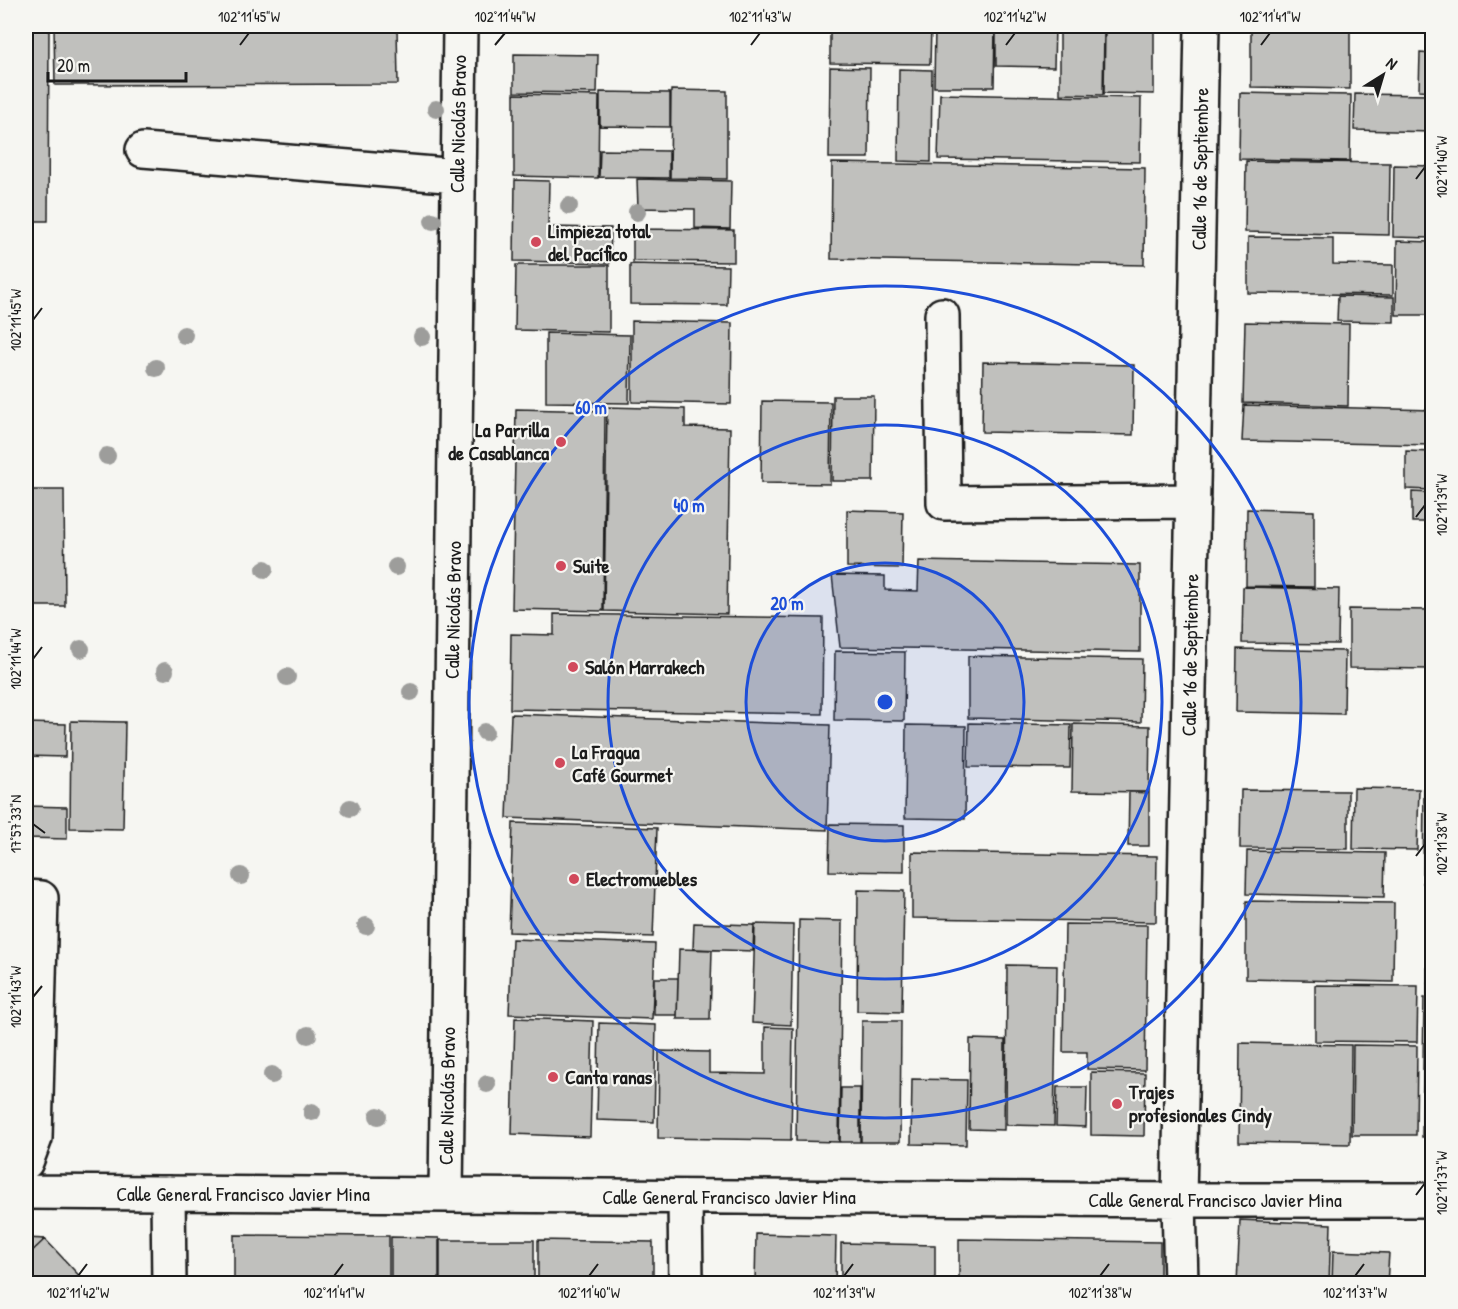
<svg xmlns="http://www.w3.org/2000/svg" width="1458" height="1309" font-family="'Patrick Hand',sans-serif">
  <style>
    .building { fill: #c0c0bd; stroke: #1c1c1c; stroke-width: 1.5 }
    .lines { fill: none; stroke-linecap: round; stroke-linejoin: round }
    .minor-casing { stroke: #1c1c1c; stroke-width: 38 }
    .minor { stroke: #f6f6f2; stroke-width: 33 }
    .tree { fill: #9d9d9b }
    .ticks { fill: none; stroke: #1c1c1c; stroke-width: 2 }
    .ring { fill: none; stroke: #1d4ed8; stroke-width: 3 }
    .poi-dot { fill: #d1495b; stroke: #f6f6f2; stroke-width: 2 }
    .labels { text-anchor: middle; stroke-width: 4.5; stroke-linejoin: round; paint-order: stroke }
    .street-label { font-size: 20px; fill: #1c1c1c; stroke: #f6f6f2 }
    .poi-label { font-size: 20px; font-weight: bold; fill: #1c1c1c; stroke: #f6f6f2; text-anchor: start }
    .centre { fill: #1d4ed8; stroke: #f6f6f2; stroke-width: 3 }
    .ring-label { font-size: 18px; text-anchor: middle; font-weight: bold; fill: #1d4ed8; stroke: #f6f6f2; stroke-width: 4.5; stroke-linejoin: round; paint-order: stroke }
    .neatline { fill: none; stroke: #1c1c1c; stroke-width: 2 }
    .ticks-label { font-size: 15px; text-anchor: middle; fill: #1c1c1c }
  </style>
  <rect width="100%" height="100%" fill="#f6f6f2"/>
  <filter id="ink" filterUnits="userSpaceOnUse"><feTurbulence type="fractalNoise" baseFrequency=".0167" numOctaves="2"/><feDisplacementMap in="SourceGraphic" scale="12" xChannelSelector="R" yChannelSelector="G"/><feConvolveMatrix kernelMatrix="1 2 1 2 8 2 1 2 1" color-interpolation-filters="sRGB"/></filter>
  <g filter="url(#ink)">
    <path class="building" d="M26,26H49L48,221H26Z
      M54,26H397L398,84L55,85Z
      M765,26H828V31L766,30Z
      M830,26H931L930,64L830,63Z
      M935,26H995L994,87H934Z
      M996,26H1055L1054,67L996,66Z
      M1251,26H1350V89L1251,87Z
      M1060,29L1104,30L1103,95L1060,94Z
      M1105,29L1154,30V94L1104,93Z
      M1420,53L1432,54V91L1419,90Z
      M514,54L598,55L597,93L514,92Z
      M830,67L870,68L869,158H829Z
      M899,69L932,70L931,162L898,161Z
      M671,90L727,91V179L670,178Z
      M600,92L670,93V127L600,126Z
      M1240,93L1351,95L1350,161L1239,159Z
      M514,94L599,96L598,178L514,176Z
      M940,94L1141,98L1140,162L938,159Z
      M1355,94L1432,95V132L1354,130Z
      M600,150L669,151V178L599,177Z
      M1246,161L1390,163L1389,235L1245,232Z
      M832,163L1145,168L1144,265L831,259Z
      M1394,165L1432,166V238L1393,237Z
      M637,179L731,181L730,229L695,228V209L638,208Z
      M515,180L549,181L548,227L611,228L610,263L514,261Z
      M633,229L734,230V262L633,261Z
      M1248,237L1333,238V264L1393,265V295L1248,293Z
      M1397,241L1432,242V315H1396Z
      M630,264L728,266L727,305L630,304Z
      M516,265H609V332L515,330Z
      M1338,296L1394,297V322L1337,321Z
      M632,321L732,323L731,404L632,402Z
      M1245,322L1349,324L1348,406L1243,403Z
      M546,333L630,335L629,403L546,402Z
      M983,362L1134,365L1133,435L982,432Z
      M833,396H874L873,481H832Z
      M762,401L831,402L830,484L761,483Z
      M1244,405L1432,410V445L1242,441Z
      M607,407L685,409V427L730,428L727,614L604,611Z
      M516,409L605,411L603,611L512,609Z
      M1406,451L1432,452V490L1406,489Z
      M26,490H64L65,606H26Z
      M1412,492L1432,493V522H1412Z
      M1247,509L1314,511V587L1246,586Z
      M847,510L903,512L902,568L847,567Z
      M919,561L1140,565V652L840,647L832,575L885,576V590L918,591Z
      M1243,587L1339,589L1338,644L1242,643Z
      M1349,609L1432,610V669L1349,668Z
      M554,614L823,618L822,714L510,709L511,634L554,635Z
      M1237,649L1345,651L1344,714L1236,712Z
      M835,651L905,652L904,721L834,720Z
      M968,656L1142,659L1141,722L968,718Z
      M511,714L830,725L827,830L507,818Z
      M71,721L125,722L123,829L70,828Z
      M26,723L66,724L65,757L26,756Z
      M969,723L1071,725L1070,768L968,767Z
      M1073,724L1150,726L1149,792L1072,791Z
      M906,725L966,726L965,819L905,818Z
      M1354,788L1419,789L1417,850L1353,849Z
      M1424,788H1432V883H1423Z
      M1241,790L1348,791V849L1240,848Z
      M1129,792L1149,793V846H1128Z
      M26,806L67,807V839L26,838Z
      M513,823L657,828L653,937L509,932Z
      M830,824L904,825V872L829,871Z
      M1247,851L1385,853L1384,897L1246,894Z
      M912,852L1157,856L1156,922L912,918Z
      M1428,886H1432V995H1427Z
      M858,890L904,891L902,1012L857,1011Z
      M1246,901L1394,903L1393,982L1246,979Z
      M799,920L842,921L839,1142L796,1141Z
      M694,923L754,925L753,951L693,949Z
      M755,924L793,925L791,1025L752,1023Z
      M1065,924L1147,925L1145,1070L1087,1069V1052H1063Z
      M512,939L655,944L652,1019L509,1014Z
      M679,949L712,950L710,1019H677Z
      M1007,965L1057,966L1054,1126L1006,1125Z
      M654,978H678L677,1015H654Z
      M1315,985L1418,986L1417,1042L1315,1041Z
      M1424,998H1432V1137H1422Z
      M515,1018L593,1021L590,1137L512,1134Z
      M862,1021H901L900,1142H861Z
      M599,1023L656,1025L654,1122L597,1120Z
      M765,1027L793,1028L791,1140L658,1138L659,1051L709,1052V1073L765,1074Z
      M970,1039L1005,1040L1004,1130L969,1129Z
      M1240,1043L1351,1045L1350,1144L1239,1142Z
      M1353,1045L1417,1046L1416,1135H1352Z
      M1091,1072L1145,1073L1144,1136L1091,1135Z
      M912,1079L967,1080L966,1145L911,1144Z
      M1057,1087H1087L1086,1127L1056,1126Z
      M841,1088H860V1142H840Z
      M1240,1220L1331,1224L1329,1284H1237Z
      M756,1234L836,1236L835,1284H755Z
      M234,1235L389,1236V1284H234Z
      M391,1237L439,1238V1284H391Z
      M26,1238L45,1239L26,1257Z
      M45,1239L87,1284H26V1257Z
      M959,1239L1160,1242V1284H959Z
      M440,1240H534V1284H440Z
      M538,1240L653,1242V1284H538Z
      M841,1243L935,1245V1284H841Z
      M1333,1251L1389,1253L1387,1284H1332Z"/>
    <g class="lines">
      <g class="minor-casing">
        <path id="minor" d="M143,150L458,176
          M942,315L944,503L1193,501
          M26,897L41,898L35,1138L26,1162
          M26,1192L1179,1200H1432
          M168,1193L169,1284
          M446,1195L460,26
          M685,1197L686,1284
          M1181,1284L1179,1200L1202,26"/>
      </g>
      <use href="#minor" class="minor"/>
    </g>
    <g class="tree">
      <circle cx="436" cy="109" r="9"/>
      <circle cx="569" cy="206" r="9"/>
      <circle cx="637" cy="212" r="9"/>
      <circle cx="433" cy="221" r="9"/>
      <circle cx="184" cy="335" r="9"/>
      <circle cx="422" cy="337" r="9"/>
      <circle cx="156" cy="368" r="9"/>
      <circle cx="107" cy="456" r="9"/>
      <circle cx="396" cy="567" r="9"/>
      <circle cx="265" cy="569" r="9"/>
      <circle cx="81" cy="649" r="9"/>
      <circle cx="165" cy="671" r="9"/>
      <circle cx="287" cy="677" r="9"/>
      <circle cx="411" cy="692" r="9"/>
      <circle cx="485" cy="732" r="9"/>
      <circle cx="350" cy="808" r="9"/>
      <circle cx="241" cy="876" r="9"/>
      <circle cx="366" cy="926" r="9"/>
      <circle cx="308" cy="1035" r="9"/>
      <circle cx="272" cy="1075" r="9"/>
      <circle cx="487" cy="1084" r="9"/>
      <circle cx="312" cy="1112" r="9"/>
      <circle cx="378" cy="1116" r="9"/>
    </g>
  </g>
  <path class="ticks" d="M240,45L249,33M495,45L505,33M751,45L760,33M1006,45L1015,33M1261,45L1270,33M1416,179L1425,167M33,320L42,308M1416,517L1425,505M33,659L42,647M33,824L45,833M1416,856L1425,844M33,997L42,986M1416,1195L1425,1183M78,1276L87,1264M334,1276L343,1264M589,1276L598,1264M844,1276L853,1264M1100,1276L1109,1264M1355,1276L1364,1264"/>
  <circle cx="885" cy="702" r="139" fill="#1d4ed8" fill-opacity=".12"/>
  <g class="ring">
    <circle cx="885" cy="702" r="139"/>
    <circle cx="885" cy="702" r="277"/>
    <circle cx="885" cy="702" r="416"/>
  </g>
  <g class="poi-dot">
    <circle cx="536" cy="242" r="6"/>
    <circle cx="561" cy="442" r="6"/>
    <circle cx="561" cy="566" r="6"/>
    <circle cx="573" cy="667" r="6"/>
    <circle cx="560" cy="763" r="6"/>
    <circle cx="574" cy="879" r="6"/>
    <circle cx="553" cy="1077" r="6"/>
    <circle cx="1117" cy="1104" r="6"/>
  </g>
  <g class="labels">
    <g class="street-label">
      <text transform="translate(458 124) rotate(-89)" y="7">Calle Nicolás Bravo</text>
      <text transform="translate(1200 169) rotate(-89)" y="7">Calle 16 de Septiembre</text>
      <text transform="translate(453 610) rotate(-89)" y="7">Calle Nicolás Bravo</text>
      <text transform="translate(1190 655) rotate(-89)" y="7">Calle 16 de Septiembre</text>
      <text transform="translate(447 1096) rotate(-89)" y="7">Calle Nicolás Bravo</text>
      <text x="243" y="1201">Calle General Francisco Javier Mina</text>
      <text x="729" y="1204">Calle General Francisco Javier Mina</text>
      <text x="1215" y="1207">Calle General Francisco Javier Mina</text>
    </g>
    <g class="poi-label">
      <text x="548" y="238">Limpieza total<tspan x="548" dy="23">del Pacífico</tspan></text>
      <text x="549" y="437" text-anchor="end">La Parrilla<tspan x="549" dy="23">de Casablanca</tspan></text>
      <text x="573" y="573">Suite</text>
      <text x="585" y="674">Salón Marrakech</text>
      <text x="572" y="759">La Fragua<tspan x="572" dy="23">Café Gourmet</tspan></text>
      <text x="586" y="886">Electromuebles</text>
      <text x="565" y="1084">Canta ranas</text>
      <text x="1129" y="1099">Trajes<tspan x="1129" dy="23">profesionales Cindy</tspan></text>
    </g>
  </g>
  <circle cx="885" cy="702" r="9" class="centre"/>
  <g class="ring-label">
    <text x="591" y="414">60 m</text>
    <text x="689" y="512">40 m</text>
    <text x="787" y="610">20 m</text>
  </g>
  <rect width="1458" height="1309" fill="none" stroke="#f6f6f2" stroke-width="66"/>
  <g transform="translate(1383 75) rotate(37)" stroke="#f6f6f2" stroke-width="4.5" paint-order="stroke">
  <path d="M0-4.5L10 22L0 15L-10 22Z" fill="#1c1c1c"/>
  <text y="-9" font-size="16" font-weight="bold" text-anchor="middle" fill="#1c1c1c">N</text>
  </g>
  <path d="M48 72v9h138v-9" fill="none" stroke="#1c1c1c" stroke-width="3"/>
  <text x="57" y="72" font-size="18" fill="#1c1c1c" stroke="#f6f6f2" stroke-width="4.5" paint-order="stroke">20 m</text>
  <rect x="33" y="33" width="1392" height="1243" class="neatline"/>
  <g class="ticks-label">
    <text x="249" y="22">102°11'45"W</text>
    <text x="505" y="22">102°11'44"W</text>
    <text x="760" y="22">102°11'43"W</text>
    <text x="1015" y="22">102°11'42"W</text>
    <text x="1270" y="22">102°11'41"W</text>
    <text transform="translate(1442 167) rotate(-90)" y="5">102°11'40"W</text>
    <text transform="translate(16 320) rotate(-90)" y="5">102°11'45"W</text>
    <text transform="translate(1442 505) rotate(-90)" y="5">102°11'39"W</text>
    <text transform="translate(16 659) rotate(-90)" y="5">102°11'44"W</text>
    <text transform="translate(16 824) rotate(-90)" y="5">17°57'33"N</text>
    <text transform="translate(1442 844) rotate(-90)" y="5">102°11'38"W</text>
    <text transform="translate(16 997) rotate(-90)" y="5">102°11'43"W</text>
    <text transform="translate(1442 1183) rotate(-90)" y="5">102°11'37"W</text>
    <text x="78" y="1298">102°11'42"W</text>
    <text x="334" y="1298">102°11'41"W</text>
    <text x="589" y="1298">102°11'40"W</text>
    <text x="844" y="1298">102°11'39"W</text>
    <text x="1100" y="1298">102°11'38"W</text>
    <text x="1355" y="1298">102°11'37"W</text>
  </g>
</svg>
